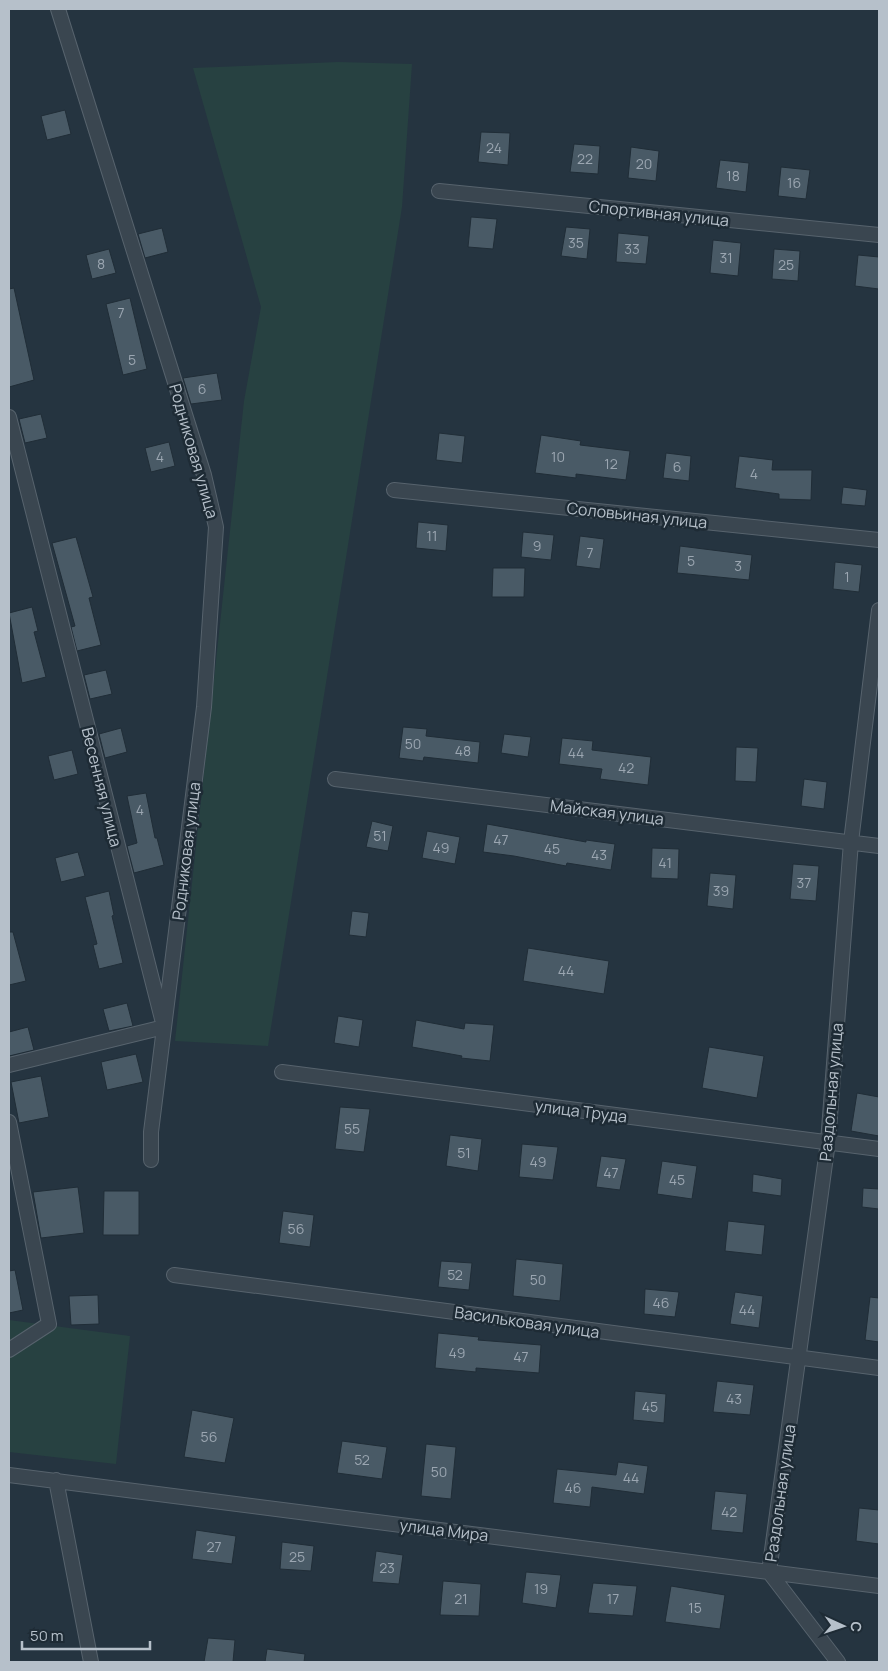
<svg xmlns="http://www.w3.org/2000/svg" width="888" height="1671" font-family="Manrope,sans-serif">
  <style>
    .green { fill: #274141 }
    .building { fill: #495a66; stroke: #202d37 }
    .lines { fill: none; stroke-linecap: round; stroke-linejoin: round }
    .minor-casing { stroke: #57636d; stroke-width: 16 }
    .minor { stroke: #3a4650; stroke-width: 14 }
    .labels { text-anchor: middle; stroke-width: 5; stroke-linejoin: round; paint-order: stroke }
    .number-label { font-size: 14px; fill: #9ba6b1 }
    .street-label { font-size: 16px; fill: #b6c0ca; stroke: #1e2b35 }
  </style>
  <rect width="100%" height="100%" fill="#253440"/>
  <path class="green" d="M338,62L412,64L402,207L268,1046L175,1041L244,401L261,307L193,68Z
    M9,1320L130,1336L116,1464L9,1452Z"/>
  <path class="building" d="M65,110L71,134L47,140L41,116Z
    M481,132L510,133L508,165L478,162Z
    M574,144L600,146L598,174L570,172Z
    M631,147L659,151L656,181L628,178Z
    M720,160L749,163L746,192L716,188Z
    M781,167L810,170L806,199L778,196Z
    M471,217L497,219L493,249L468,247Z
    M566,227L590,229L587,259L561,256Z
    M162,228L168,252L145,258L138,234Z
    M618,233L649,236L646,264L616,262Z
    M713,240L741,243L738,276L710,273Z
    M109,249L116,273L92,279L86,255Z
    M774,249L800,251L798,281L772,279Z
    M858,255L879,257V289L855,286Z
    M14,288L34,380L9,387V289Z
    M130,298L147,369L123,375L106,304Z
    M217,373L222,400L191,404L183,378Z
    M41,414L47,438L25,443L19,419Z
    M439,433L465,436L462,463L436,460Z
    M541,435L581,441L580,445L630,451L626,480L576,474V478L535,473Z
    M169,442L175,466L151,472L145,448Z
    M666,453L691,456L689,481L663,478Z
    M739,456L773,460L772,470H812L811,500L779,499V494L735,488Z
    M843,487L867,490L865,506L841,504Z
    M418,522L448,525L446,551L416,548Z
    M523,532L554,535L551,560L521,557Z
    M580,536L604,539L600,569L576,566Z
    M76,537L93,597L89,598L101,645L77,651L71,627L75,626L52,543Z
    M680,546L752,555L749,580L677,573Z
    M835,562L862,565L859,592L833,589Z
    M493,568H525L524,597H492Z
    M32,607L38,631L34,632L46,677L22,683L9,613Z
    M106,670L112,694L90,699L84,675Z
    M403,727L427,729L426,736L480,742L478,763L424,757L423,761L399,758Z
    M121,728L127,752L105,758L99,734Z
    M504,734L531,737L528,757L501,753Z
    M562,738L593,741L592,750L651,757L648,785L600,779L602,769L559,764Z
    M736,747L758,748L756,782L735,781Z
    M72,750L78,774L54,780L48,756Z
    M804,779L827,782L824,809L801,806Z
    M146,793L155,838H157L164,865L134,873L127,846L137,843L127,796Z
    M372,821L393,826L388,851L366,847Z
    M487,824L586,842V840L615,844L611,870L567,863L566,866L514,856L483,852Z
    M427,831L460,837L455,864L422,858Z
    M652,848L679,849L678,879L651,878Z
    M78,852L85,876L61,882L55,858Z
    M793,864L819,866L816,901L790,899Z
    M710,873L736,875L733,909L707,906Z
    M109,891L114,915L112,916L123,963L99,969L93,945L97,944L85,897Z
    M352,911L369,913L366,937L349,935Z
    M9,932H13L26,981L9,985Z
    M528,948L609,961L604,994L523,981Z
    M127,1003L133,1026L109,1031L103,1009Z
    M338,1016L363,1020L359,1047L334,1043Z
    M416,1020L464,1029L465,1023L494,1025L490,1061L461,1058L462,1056L412,1047Z
    M28,1027L34,1050L9,1056V1032Z
    M709,1047L764,1056L757,1098L702,1088Z
    M136,1054L143,1082L107,1090L101,1062Z
    M41,1076L49,1117L19,1123L11,1082Z
    M857,1093L879,1097V1136L851,1131Z
    M340,1107L370,1109L364,1152L335,1149Z
    M450,1135L482,1139L478,1171L446,1166Z
    M522,1144L558,1147L553,1180L519,1177Z
    M601,1156L626,1159L620,1190L596,1187Z
    M662,1161L697,1166L692,1199L657,1194Z
    M753,1174L782,1179L781,1196L752,1192Z
    M78,1187L84,1233L41,1238L33,1192Z
    M863,1188L879,1189V1209L862,1207Z
    M104,1191H139V1235H103Z
    M283,1211L314,1215L310,1247L279,1243Z
    M728,1221L765,1225L762,1255L725,1251Z
    M516,1259L563,1264L560,1301L513,1296Z
    M441,1261L472,1263L469,1290L438,1287Z
    M15,1270L23,1310L9,1313V1271Z
    M645,1289L679,1292L675,1317L644,1314Z
    M735,1292L763,1296L759,1328L730,1324Z
    M98,1295L99,1324L71,1325L69,1296Z
    M870,1297L879,1298V1342L865,1340Z
    M438,1333L479,1337L478,1340L541,1345L539,1373L476,1368V1372L435,1368Z
    M717,1381L754,1385L750,1415L713,1412Z
    M635,1391L666,1394L664,1423L633,1420Z
    M192,1410L234,1418L225,1463L184,1457Z
    M342,1441L387,1447L382,1479L337,1473Z
    M426,1444L456,1447L451,1499L421,1496Z
    M618,1462L648,1466L644,1494L592,1487L590,1507L553,1503L557,1469L616,1475Z
    M715,1491L747,1494L743,1533L711,1530Z
    M859,1508L879,1510V1544L856,1541Z
    M196,1530L236,1536L232,1564L192,1559Z
    M282,1542L314,1546L311,1571L280,1569Z
    M376,1551L403,1555L399,1584L372,1582Z
    M526,1572L561,1575L556,1608L522,1603Z
    M443,1581L481,1584L479,1616L440,1615Z
    M593,1583L637,1586L633,1616L588,1613Z
    M671,1586L725,1595L720,1629L665,1622Z
    M208,1638L235,1640L233,1662H204Z
    M267,1649L305,1654L304,1662H265Z"/>
  <g class="lines">
    <g class="minor-casing">
      <path id="minor" d="M58,9L204,475L216,527L204,707L151,1132V1160
        M439,191L879,235
        M9,417L162,1019
        M394,490L879,540
        M335,779L879,846
        M9,1065L164,1027
        M282,1072L879,1149
        M9,1122L49,1324L9,1350
        M174,1275L879,1368
        M9,1475L879,1586
        M56,1480L91,1662
        M769,1572L828,1142L851,842L879,610
        M769,1572L838,1662"/>
    </g>
    <use href="#minor" class="minor"/>
  </g>
  <g class="labels">
    <g class="number-label">
      <text x="494" y="153">24</text>
      <text x="585" y="164">22</text>
      <text x="644" y="169">20</text>
      <text x="733" y="181">18</text>
      <text x="794" y="188">16</text>
      <text x="576" y="248">35</text>
      <text x="632" y="254">33</text>
      <text x="726" y="263">31</text>
      <text x="101" y="269">8</text>
      <text x="786" y="270">25</text>
      <text x="121" y="318">7</text>
      <text x="132" y="365">5</text>
      <text x="202" y="394">6</text>
      <text x="160" y="462">4</text>
      <text x="558" y="462">10</text>
      <text x="611" y="469">12</text>
      <text x="677" y="472">6</text>
      <text x="754" y="479">4</text>
      <text x="432" y="541">11</text>
      <text x="537" y="551">9</text>
      <text x="590" y="558">7</text>
      <text x="691" y="566">5</text>
      <text x="738" y="571">3</text>
      <text x="847" y="582">1</text>
      <text x="413" y="749">50</text>
      <text x="463" y="756">48</text>
      <text x="576" y="758">44</text>
      <text x="626" y="773">42</text>
      <text x="140" y="815">4</text>
      <text x="380" y="841">51</text>
      <text x="501" y="845">47</text>
      <text x="441" y="853">49</text>
      <text x="552" y="854">45</text>
      <text x="599" y="860">43</text>
      <text x="665" y="868">41</text>
      <text x="804" y="888">37</text>
      <text x="721" y="896">39</text>
      <text x="566" y="976">44</text>
      <text x="352" y="1134">55</text>
      <text x="464" y="1158">51</text>
      <text x="538" y="1167">49</text>
      <text x="611" y="1178">47</text>
      <text x="677" y="1185">45</text>
      <text x="296" y="1234">56</text>
      <text x="455" y="1280">52</text>
      <text x="538" y="1285">50</text>
      <text x="661" y="1308">46</text>
      <text x="747" y="1315">44</text>
      <text x="457" y="1358">49</text>
      <text x="521" y="1362">47</text>
      <text x="734" y="1404">43</text>
      <text x="650" y="1412">45</text>
      <text x="209" y="1442">56</text>
      <text x="362" y="1465">52</text>
      <text x="439" y="1477">50</text>
      <text x="631" y="1483">44</text>
      <text x="573" y="1493">46</text>
      <text x="729" y="1517">42</text>
      <text x="214" y="1552">27</text>
      <text x="297" y="1562">25</text>
      <text x="387" y="1573">23</text>
      <text x="541" y="1594">19</text>
      <text x="461" y="1604">21</text>
      <text x="613" y="1604">17</text>
      <text x="695" y="1613">15</text>
    </g>
    <g class="street-label">
      <text transform="translate(659 213) rotate(6)" y="6">Спортивная улица</text>
      <text transform="translate(194 451) rotate(74)" y="6">Родниковая улица</text>
      <text transform="translate(637 515) rotate(6)" y="6">Соловьиная улица</text>
      <text transform="translate(102 787) rotate(76)" y="6">Весенняя улица</text>
      <text transform="translate(607 812) rotate(7)" y="6">Майская улица</text>
      <text transform="translate(186 851) rotate(-83)" y="6">Родниковая улица</text>
      <text transform="translate(831 1092) rotate(-85)" y="6">Раздольная улица</text>
      <text transform="translate(581 1111) rotate(7)" y="6">улица Труда</text>
      <text transform="translate(527 1322) rotate(8)" y="6">Васильковая улица</text>
      <text transform="translate(780 1493) rotate(-82)" y="6">Раздольная улица</text>
      <text transform="translate(444 1530) rotate(7)" y="6">улица Мира</text>
    </g>
  </g>
  <rect width="888" height="1671" fill="none" stroke="#b6c0ca" stroke-width="20"/>
  <g transform="translate(843 1626) rotate(93)" stroke="#1e2b35" stroke-width="4" paint-order="stroke">
  <path d="M0-4L9 19L0 12L-9 19Z" fill="#b6c0ca"/>
  <text y="-8" font-size="14" font-weight="bold" text-anchor="middle" fill="#b6c0ca">С</text>
  </g>
  <path d="M22 1641v8h128v-8" fill="none" stroke="#b6c0ca" stroke-width="2.5"/>
  <text x="30" y="1641" font-size="15" fill="#b6c0ca" stroke="#1e2b35" stroke-width="4" paint-order="stroke">50 m</text>
</svg>
